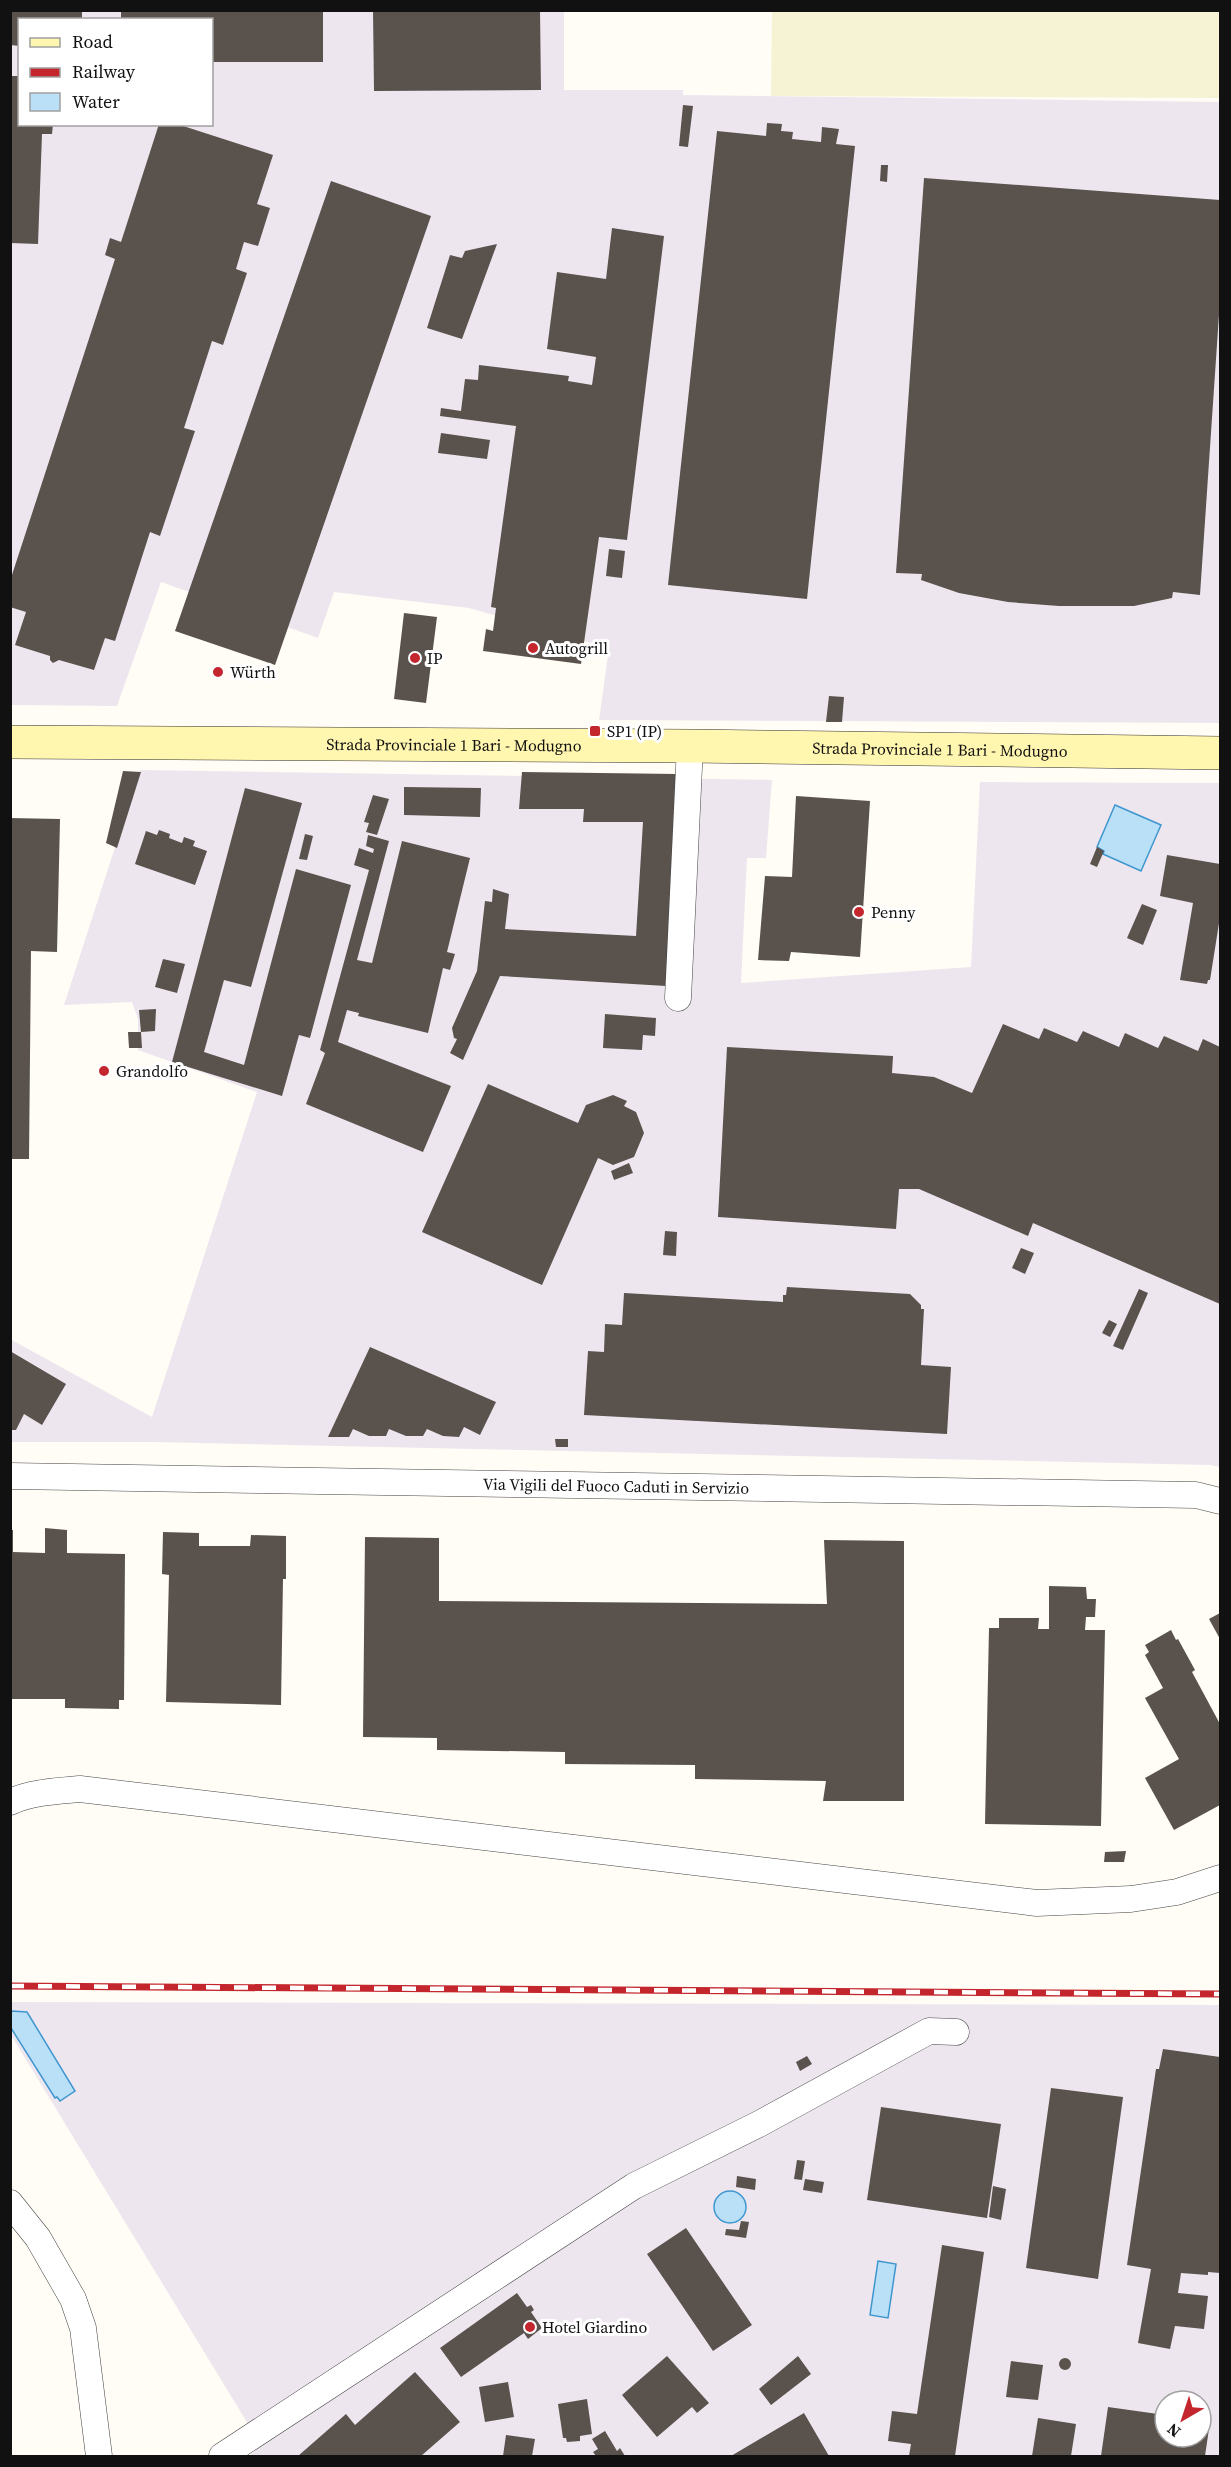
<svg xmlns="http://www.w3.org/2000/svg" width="1231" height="2467" font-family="'Source Serif 4',serif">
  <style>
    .industrial { fill: #eee6ef; fill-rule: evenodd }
    .farmland { fill: #f6f3d4 }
    .water { fill: #b9e0f7; stroke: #3f96cf; stroke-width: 1.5 }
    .building { fill: #5a524d }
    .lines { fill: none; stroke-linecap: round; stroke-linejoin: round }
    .street-casing { stroke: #444; stroke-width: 27 }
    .secondary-casing { stroke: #333; stroke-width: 34 }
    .street { stroke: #fff; stroke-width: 26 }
    .secondary { stroke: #fff6b0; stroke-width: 33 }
    .rail-casing { stroke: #c4262e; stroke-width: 7 }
    .rail { stroke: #fff; stroke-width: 4.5; stroke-dasharray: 14; stroke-linecap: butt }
    .poi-dot { fill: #c4262e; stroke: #fff; stroke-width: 2 }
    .labels { text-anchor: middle; stroke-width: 6; stroke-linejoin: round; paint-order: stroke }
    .poi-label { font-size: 16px; fill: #111; stroke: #fff; text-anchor: start }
    .street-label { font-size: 16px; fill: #111; stroke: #fff }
  </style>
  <rect width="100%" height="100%" fill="#fffdf5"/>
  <path class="industrial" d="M11,11H564V90H683V95L1220,102V723L599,720L609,648L469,608L334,592L318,638L161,582L117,706L11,705ZM20,20H212V124H20Z
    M140,770L772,780L766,858H747L741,983L971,967L980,782L1220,783V1467L1210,1465L153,1442H11L10,1339L152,1417L257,1092L138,1050V1019L132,1002L64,1005Z
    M11,2002L1220,2005V2456H249L260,2447L248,2424L11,2035ZM1165,2401H1201V2437H1165Z"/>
  <path class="farmland" d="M772,11H1220V98L771,96Z"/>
  <path class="water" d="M1115,805L1161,825L1141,871L1103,854L1104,851L1097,847Z
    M11,2011L27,2012L75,2091L60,2101L57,2097L55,2098L11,2028Z
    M714 2207a16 16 0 1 1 32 0a16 16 0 1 1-32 0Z
    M878,2261L896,2264L888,2318L870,2315Z"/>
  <path class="building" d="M10,10H82V20H20V46L10,45Z
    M121,10H323V62H212V20H121Z
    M373,10H540L541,90L374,91Z
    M10,76H20V124H53L52,134H42L38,244L10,243Z
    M683,105L693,106L688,147L679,146Z
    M767,123L782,124L781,131L793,132L792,139L821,142L822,127L839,129L836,144L855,146L807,599L668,585L717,131L766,136Z
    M159,124H177L273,155L257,204L270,208L258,246L244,242L236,269L247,273L223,345L212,341L184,428L195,431L160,536L150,532L115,641L105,638L94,670L59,660L53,663L50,660V656L15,645L26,612L10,607V581L115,259L105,255L110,238L121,242Z
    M881,165H888L887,182L880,181Z
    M924,178L1220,200V300L1200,595L1173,592L1172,598L1134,606H1059L1008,602L959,593L921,580L922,574L896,573Z
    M331,181L431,216L275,665L175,631Z
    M612,228L664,236L627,540L599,537L581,664L483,651L486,629L493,631L496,608L491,607L516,426L440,416L441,408L461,411L465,379L478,380L479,365L569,376L568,381L592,385L596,357L547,349L557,272L606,279Z
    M497,244L462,339L427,328L450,255L462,258L465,251Z
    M441,433L490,440L487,459L438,453Z
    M609,549L625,551L622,578L606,576Z
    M404,613L437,617L426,703L394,699Z
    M829,696L844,697L842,722H826Z
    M123,771L141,772L117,848L106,843Z
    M522,772L677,774L666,986L500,976L463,1060L450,1053L457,1039L454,1038L452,1028L477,971L485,901L492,902L493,889L509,894L505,929L636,936L643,822H583L584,809H519Z
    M404,787L481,788L480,817L404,815Z
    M245,788L302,803L251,987L224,980L204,1052L244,1065L296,869L351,885L310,1038L299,1035L282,1096L172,1062Z
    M373,795L389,799L377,835L366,832L369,823L364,822Z
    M796,796L870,801L860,957L791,952L789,961L758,960L765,876L792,877Z
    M10,818L60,819L57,952L31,951L29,1159H10Z
    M159,830L170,834L169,838L182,843L184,837L195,841L193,846L207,851L195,885L135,864L146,831L157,835Z
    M305,834L313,836L307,860L299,859Z
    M368,835L389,841L357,960L372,963L402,841L470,858L447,952L455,954L450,970L443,968L428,1033L358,1016L359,1013L347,1010L338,1042L451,1086L423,1152L306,1104L325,1053L320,1050L369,870L354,865L359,848L373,853L374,849L366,846Z
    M1097,847L1104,851L1097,867L1090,864Z
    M1167,855L1220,864V917L1210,980H1208L1207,984L1180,980L1193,903L1160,896Z
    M1142,904L1157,910L1143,945L1127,938Z
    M163,959L185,964L177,993L155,987Z
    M156,1009L155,1031L141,1032L139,1010Z
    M605,1014L656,1018L655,1036L643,1035L642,1050L603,1048Z
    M1003,1024L1039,1039L1044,1028L1077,1042L1083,1031L1119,1047L1125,1033L1158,1048L1164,1036L1198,1051L1203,1039L1220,1047V1304L1033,1223L1028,1236L919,1189H899L896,1229L718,1217L727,1047L893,1056L892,1073L934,1077L972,1093Z
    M128,1032H141L142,1048H129Z
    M488,1084L578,1123L586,1105L613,1095L627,1101L624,1106L636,1112L644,1133L634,1157L613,1165L598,1158L542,1285L422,1232Z
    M629,1163L633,1173L614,1180L611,1171Z
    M665,1231L677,1232L676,1256L663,1255Z
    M1021,1248L1034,1253L1025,1274L1012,1268Z
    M787,1287L910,1294L921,1305V1309H924L921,1365L951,1367L947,1434L584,1415L588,1351L604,1352L605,1324L622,1325L624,1293L783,1302V1295H786Z
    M1139,1289L1148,1293L1123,1350L1113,1346Z
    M1109,1320L1117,1324L1110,1337L1102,1333Z
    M370,1347L496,1402L480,1435L464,1427L459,1437L443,1436L427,1429L423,1436H406L389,1429L386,1436H369L353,1429L349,1437H328Z
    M10,1351L66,1384L42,1425L24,1414L16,1430H10Z
    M555,1439H568V1447H556Z
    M45,1528L67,1530V1553L125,1554L124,1700H119V1709L65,1708V1699H10V1530H13V1552L45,1553Z
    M163,1532L199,1533V1546H250L251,1535L286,1536V1579H283L281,1705L166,1702L169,1575L162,1574Z
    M365,1537L439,1538V1601L827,1604L824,1540L904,1541V1801H823L826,1781L695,1779V1765L565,1764V1752L437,1750V1738L363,1737Z
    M1049,1586L1086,1587L1087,1599H1096L1095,1617H1086L1085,1630H1105L1101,1826L985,1824L989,1628H999V1618H1039L1038,1629H1049Z
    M1220,1613V1639L1209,1619Z
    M1171,1630L1176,1640L1178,1639L1195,1670L1192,1672L1220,1724V1805L1174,1830L1145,1778L1179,1759L1145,1698L1163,1688L1145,1655L1149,1652L1145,1645Z
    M1126,1851L1124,1862H1104L1105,1852Z
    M1163,2049L1220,2057V2273L1208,2272V2275L1181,2273L1178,2293L1208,2296L1204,2329L1175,2326L1170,2349L1138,2343L1151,2269L1127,2265L1156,2069H1159Z
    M807,2056L812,2064L800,2071L796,2062Z
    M1051,2088L1123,2097L1098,2279L1026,2268Z
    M881,2107L1001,2124L987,2218L867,2200Z
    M797,2160L805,2161L802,2180L794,2179Z
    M737,2176L756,2179L755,2190L736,2187Z
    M805,2179L824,2182L822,2193L803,2190Z
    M993,2186L1006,2189L1001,2220L989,2217Z
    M741,2221L749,2222L746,2238L725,2235L726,2229L739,2230Z
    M686,2228L752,2325L713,2351L647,2254Z
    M942,2245L984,2252L955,2456H909L911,2444L888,2441L892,2411L917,2414Z
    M517,2293L527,2307L531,2305L534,2310L531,2312L542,2328L528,2339L524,2333L461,2377L440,2348Z
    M667,2356L709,2403L697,2413L692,2407L657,2437L622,2395Z
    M798,2356L811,2374L771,2405L759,2389Z
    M1059 2364a6 6 0 1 1 12 0a6 6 0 1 1-12 0Z
    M1011,2361L1043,2365L1038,2400L1006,2397Z
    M415,2372L460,2422L421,2456H298L346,2414L355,2425Z
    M508,2382L514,2417L485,2422L479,2387Z
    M587,2399L592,2434L580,2436V2441L567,2442L566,2438H563L558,2404Z
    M1108,2407L1165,2415V2437H1201V2421L1210,2422L1205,2456H1101Z
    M804,2413L829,2456H731Z
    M1038,2418L1076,2424L1071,2456H1032Z
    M605,2431L617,2451L620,2448L625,2456H596L593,2452L598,2449L592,2439Z
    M506,2435L535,2439L532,2456H503Z"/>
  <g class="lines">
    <g class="street-casing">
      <g id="street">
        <path d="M678,998L690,746"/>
        <path id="s1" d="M10,1476L1196,1495L1220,1501"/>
        <path d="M10,1802C31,1792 58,1791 80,1789L1037,1903L1131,1899L1177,1892L1220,1878"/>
        <path d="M10,2203L38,2238L73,2299L83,2328L99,2456"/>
        <path d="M222,2456L634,2186L759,2124L929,2031L956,2032"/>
      </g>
    </g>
    <g class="secondary-casing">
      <g id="secondary">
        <path id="s2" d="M10,742L690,746L1220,753"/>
      </g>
    </g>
    <use href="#street" class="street"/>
    <use href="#secondary" class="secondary"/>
    <g class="rail-casing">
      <path id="rail" d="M10,1986L1220,1994"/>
    </g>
    <use href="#rail" class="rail"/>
  </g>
  <g class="poi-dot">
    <circle cx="533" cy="648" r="6"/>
    <circle cx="415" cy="658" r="6"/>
    <circle cx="218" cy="672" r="6"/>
    <rect x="589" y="725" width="12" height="12" rx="3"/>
    <circle cx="859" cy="912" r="6"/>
    <circle cx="104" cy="1071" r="6"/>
    <circle cx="530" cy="2327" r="6"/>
  </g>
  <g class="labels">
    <g class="poi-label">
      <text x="545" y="654">Autogrill</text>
      <text x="427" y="664">IP</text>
      <text x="230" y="678">Würth</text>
      <text x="607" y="737">SP1 (IP)</text>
      <text x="871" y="918">Penny</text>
      <text x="116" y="1077">Grandolfo</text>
      <text x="542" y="2333">Hotel Giardino</text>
    </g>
    <g class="street-label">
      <text dy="6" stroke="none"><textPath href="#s2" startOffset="444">Strada Provinciale 1 Bari - Modugno</textPath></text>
      <text dy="6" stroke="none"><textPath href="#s2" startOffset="930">Strada Provinciale 1 Bari - Modugno</textPath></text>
      <text dy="6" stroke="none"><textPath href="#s1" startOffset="606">Via Vigili del Fuoco Caduti in Servizio</textPath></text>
    </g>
  </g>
  <rect width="1231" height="2467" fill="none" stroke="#111111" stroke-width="24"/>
  <rect x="18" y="18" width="195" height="108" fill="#ffffff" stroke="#a0a0a0" stroke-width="1.5"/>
  <rect x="30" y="38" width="30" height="9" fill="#fff6b0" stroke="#a0a0a0" stroke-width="1.5"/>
  <text x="72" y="48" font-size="18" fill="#111111">Road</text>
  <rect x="30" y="68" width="30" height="9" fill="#c4262e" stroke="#a0a0a0" stroke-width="1.5"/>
  <text x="72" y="78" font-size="18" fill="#111111">Railway</text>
  <rect x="30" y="93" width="30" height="18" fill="#b9e0f7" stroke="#a0a0a0" stroke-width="1.5"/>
  <text x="72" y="108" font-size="18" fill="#111111">Water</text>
  <g transform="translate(1183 2419) rotate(219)"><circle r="28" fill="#ffffff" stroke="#a0a0a0" stroke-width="1.5"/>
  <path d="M0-4.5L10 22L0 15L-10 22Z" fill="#c4262e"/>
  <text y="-9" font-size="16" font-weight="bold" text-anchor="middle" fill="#111111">N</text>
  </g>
</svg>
